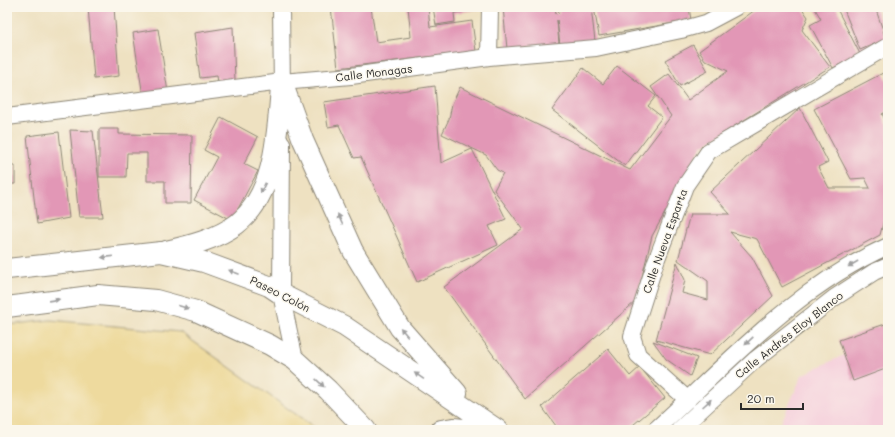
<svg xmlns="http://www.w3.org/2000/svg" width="895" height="437" font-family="Mali,sans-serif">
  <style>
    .built { fill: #f5cfdb }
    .sand { fill: #eeda9e; stroke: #8c8264 }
    .building { fill: #e297b6 }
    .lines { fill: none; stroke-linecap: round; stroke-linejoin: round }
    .minor-casing { stroke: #8c8676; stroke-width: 18 }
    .tertiary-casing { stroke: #8c8676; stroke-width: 22 }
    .minor { stroke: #fff; stroke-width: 16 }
    .tertiary { stroke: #fff; stroke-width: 20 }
    .oneway { fill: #a0a0a0 }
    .labels { text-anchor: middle; stroke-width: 3; stroke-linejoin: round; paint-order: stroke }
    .street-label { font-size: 11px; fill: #2b2b2b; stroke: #fbf7ec }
  </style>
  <rect width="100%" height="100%" fill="#fbf7ec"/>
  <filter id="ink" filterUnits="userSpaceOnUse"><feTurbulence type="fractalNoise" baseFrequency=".025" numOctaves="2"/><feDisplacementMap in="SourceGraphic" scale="8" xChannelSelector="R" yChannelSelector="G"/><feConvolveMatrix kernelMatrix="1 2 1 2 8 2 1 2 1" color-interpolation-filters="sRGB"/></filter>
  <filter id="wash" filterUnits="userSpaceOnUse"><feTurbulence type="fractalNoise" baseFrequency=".012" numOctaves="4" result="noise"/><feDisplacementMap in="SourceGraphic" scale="16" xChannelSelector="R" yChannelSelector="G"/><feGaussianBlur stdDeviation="0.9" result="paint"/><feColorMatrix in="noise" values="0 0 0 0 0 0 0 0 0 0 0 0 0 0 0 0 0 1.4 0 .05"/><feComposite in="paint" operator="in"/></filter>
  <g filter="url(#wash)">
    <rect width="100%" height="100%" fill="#eee1c1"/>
    <path class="built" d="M888,334V430H778L802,375Z"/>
    <path class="sand" d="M50,320L180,332L318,430H7V325Z"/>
    <g id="blocks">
      <path class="building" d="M88,7H114L119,76L94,79Z
        M331,7H371L376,42L411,37L408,7H428L430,27L472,21L476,51L338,68Z
        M433,7H481V9L454,13L455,22L436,25Z
        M503,7H555L556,14L559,13L558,7H591L595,41L560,45L557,20L559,44L507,49Z
        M594,7H689L691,20L599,36Z
        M759,7H801L808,17L802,30L830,67L702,146L652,236L636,301L525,399L444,287L523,229L494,190L503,173L497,170L486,155L442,134L449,119L452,104L460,87L630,170L671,116L651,87L669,74L688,100L728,71L705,60L699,51Z
        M814,7H836L860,54L833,68L810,25L821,19Z
        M843,7H875L886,39L860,50Z
        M233,27L235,81L218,82L217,76L200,78L194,33Z
        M158,29L168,92L143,96L133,33Z
        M693,45L708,71L680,86L665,60Z
        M617,66L656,96L648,106L662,117L625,166L552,110L583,68L603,84Z
        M883,73L888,82V111L882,114L888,125V204L880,235L782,287L757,239L730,232L752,257L773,296L710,355L656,340L677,262L685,280L682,293L708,300V281L678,260L690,214H730L710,192L800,108L828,162L818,167L829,188H870L865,178L851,179L814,109Z
        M435,86L441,163L472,149L506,219L489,226L498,245L417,282L361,157L354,158L339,125L328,127L324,102Z
        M221,117L258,137L244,164L258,171L232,220L194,200L217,157L204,150Z
        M99,129H119V134L192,135L191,203H165V181H147V153H127L126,177H99Z
        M70,130L93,131L103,217H79Z
        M59,132L69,218L37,224L27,136Z
        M7,166H15V184H7Z
        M888,323V368L853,381L839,340Z
        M653,341L697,358L690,376L666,359Z
        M608,349L630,376L640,367L665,398L627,430H559L542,407Z"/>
    </g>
  </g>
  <g filter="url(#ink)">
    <use href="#blocks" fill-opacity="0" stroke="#8c8676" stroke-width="1"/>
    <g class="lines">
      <g class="minor-casing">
        <path id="minor" d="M281,7L282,91
          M489,57L490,7
          M7,117L282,82L351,76L489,57L596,48L681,30L706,23L736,7
          M282,143L281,294L295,360
          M688,400L638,355L632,336L656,261L685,186L709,151L888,46
          M655,430C728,363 796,287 888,246
          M679,430L756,359L834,298L874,272L888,266"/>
      </g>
      <g class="tertiary-casing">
        <path id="tertiary" d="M282,82L303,140L353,251L400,328L457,393
          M166,251C189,246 217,239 237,224C276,193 277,133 281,88
          M7,269L161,252L204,262L269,286L281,294L344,326L498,430
          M7,307L98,295L156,300L196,311L270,345L295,360L328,390L366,430
          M441,430L453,428L474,430"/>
      </g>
      <use href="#minor" class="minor"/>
      <use href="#tertiary" class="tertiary"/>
    </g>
    <defs><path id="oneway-solid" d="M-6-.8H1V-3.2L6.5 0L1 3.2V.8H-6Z"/></defs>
    <g class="oneway">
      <use href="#oneway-solid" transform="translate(263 188) rotate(115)"/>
      <use href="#oneway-solid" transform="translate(340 219) rotate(-114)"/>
      <use href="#oneway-solid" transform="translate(107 257) rotate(174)"/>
      <use href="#oneway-solid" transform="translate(853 264) rotate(150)"/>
      <use href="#oneway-solid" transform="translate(234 272) rotate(-159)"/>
      <use href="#oneway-solid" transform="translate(54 300) rotate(-8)"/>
      <use href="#oneway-solid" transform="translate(183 307) rotate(18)"/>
      <use href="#oneway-solid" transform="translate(404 332) rotate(-130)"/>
      <use href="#oneway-solid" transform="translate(749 341) rotate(136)"/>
      <use href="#oneway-solid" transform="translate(419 376) rotate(-146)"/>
      <use href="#oneway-solid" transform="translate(320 383) rotate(43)"/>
      <use href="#oneway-solid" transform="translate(707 403) rotate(-42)"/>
    </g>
  </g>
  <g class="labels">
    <g class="street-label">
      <text transform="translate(374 73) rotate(-7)" y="4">Calle Monagas</text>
      <text transform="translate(665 241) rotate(-70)" y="4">Calle Nueva Esparta</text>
      <text transform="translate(280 294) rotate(27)" y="4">Paseo Colón</text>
      <text transform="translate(789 335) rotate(-38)" y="4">Calle Andrés Eloy Blanco</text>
    </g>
  </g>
  <rect width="895" height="437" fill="none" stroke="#fbf7ec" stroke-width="24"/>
  <path d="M741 403v6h62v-6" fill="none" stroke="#2b2b2b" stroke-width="2"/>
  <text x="747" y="403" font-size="12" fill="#2b2b2b" stroke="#fbf7ec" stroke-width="3" paint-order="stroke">20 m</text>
</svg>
